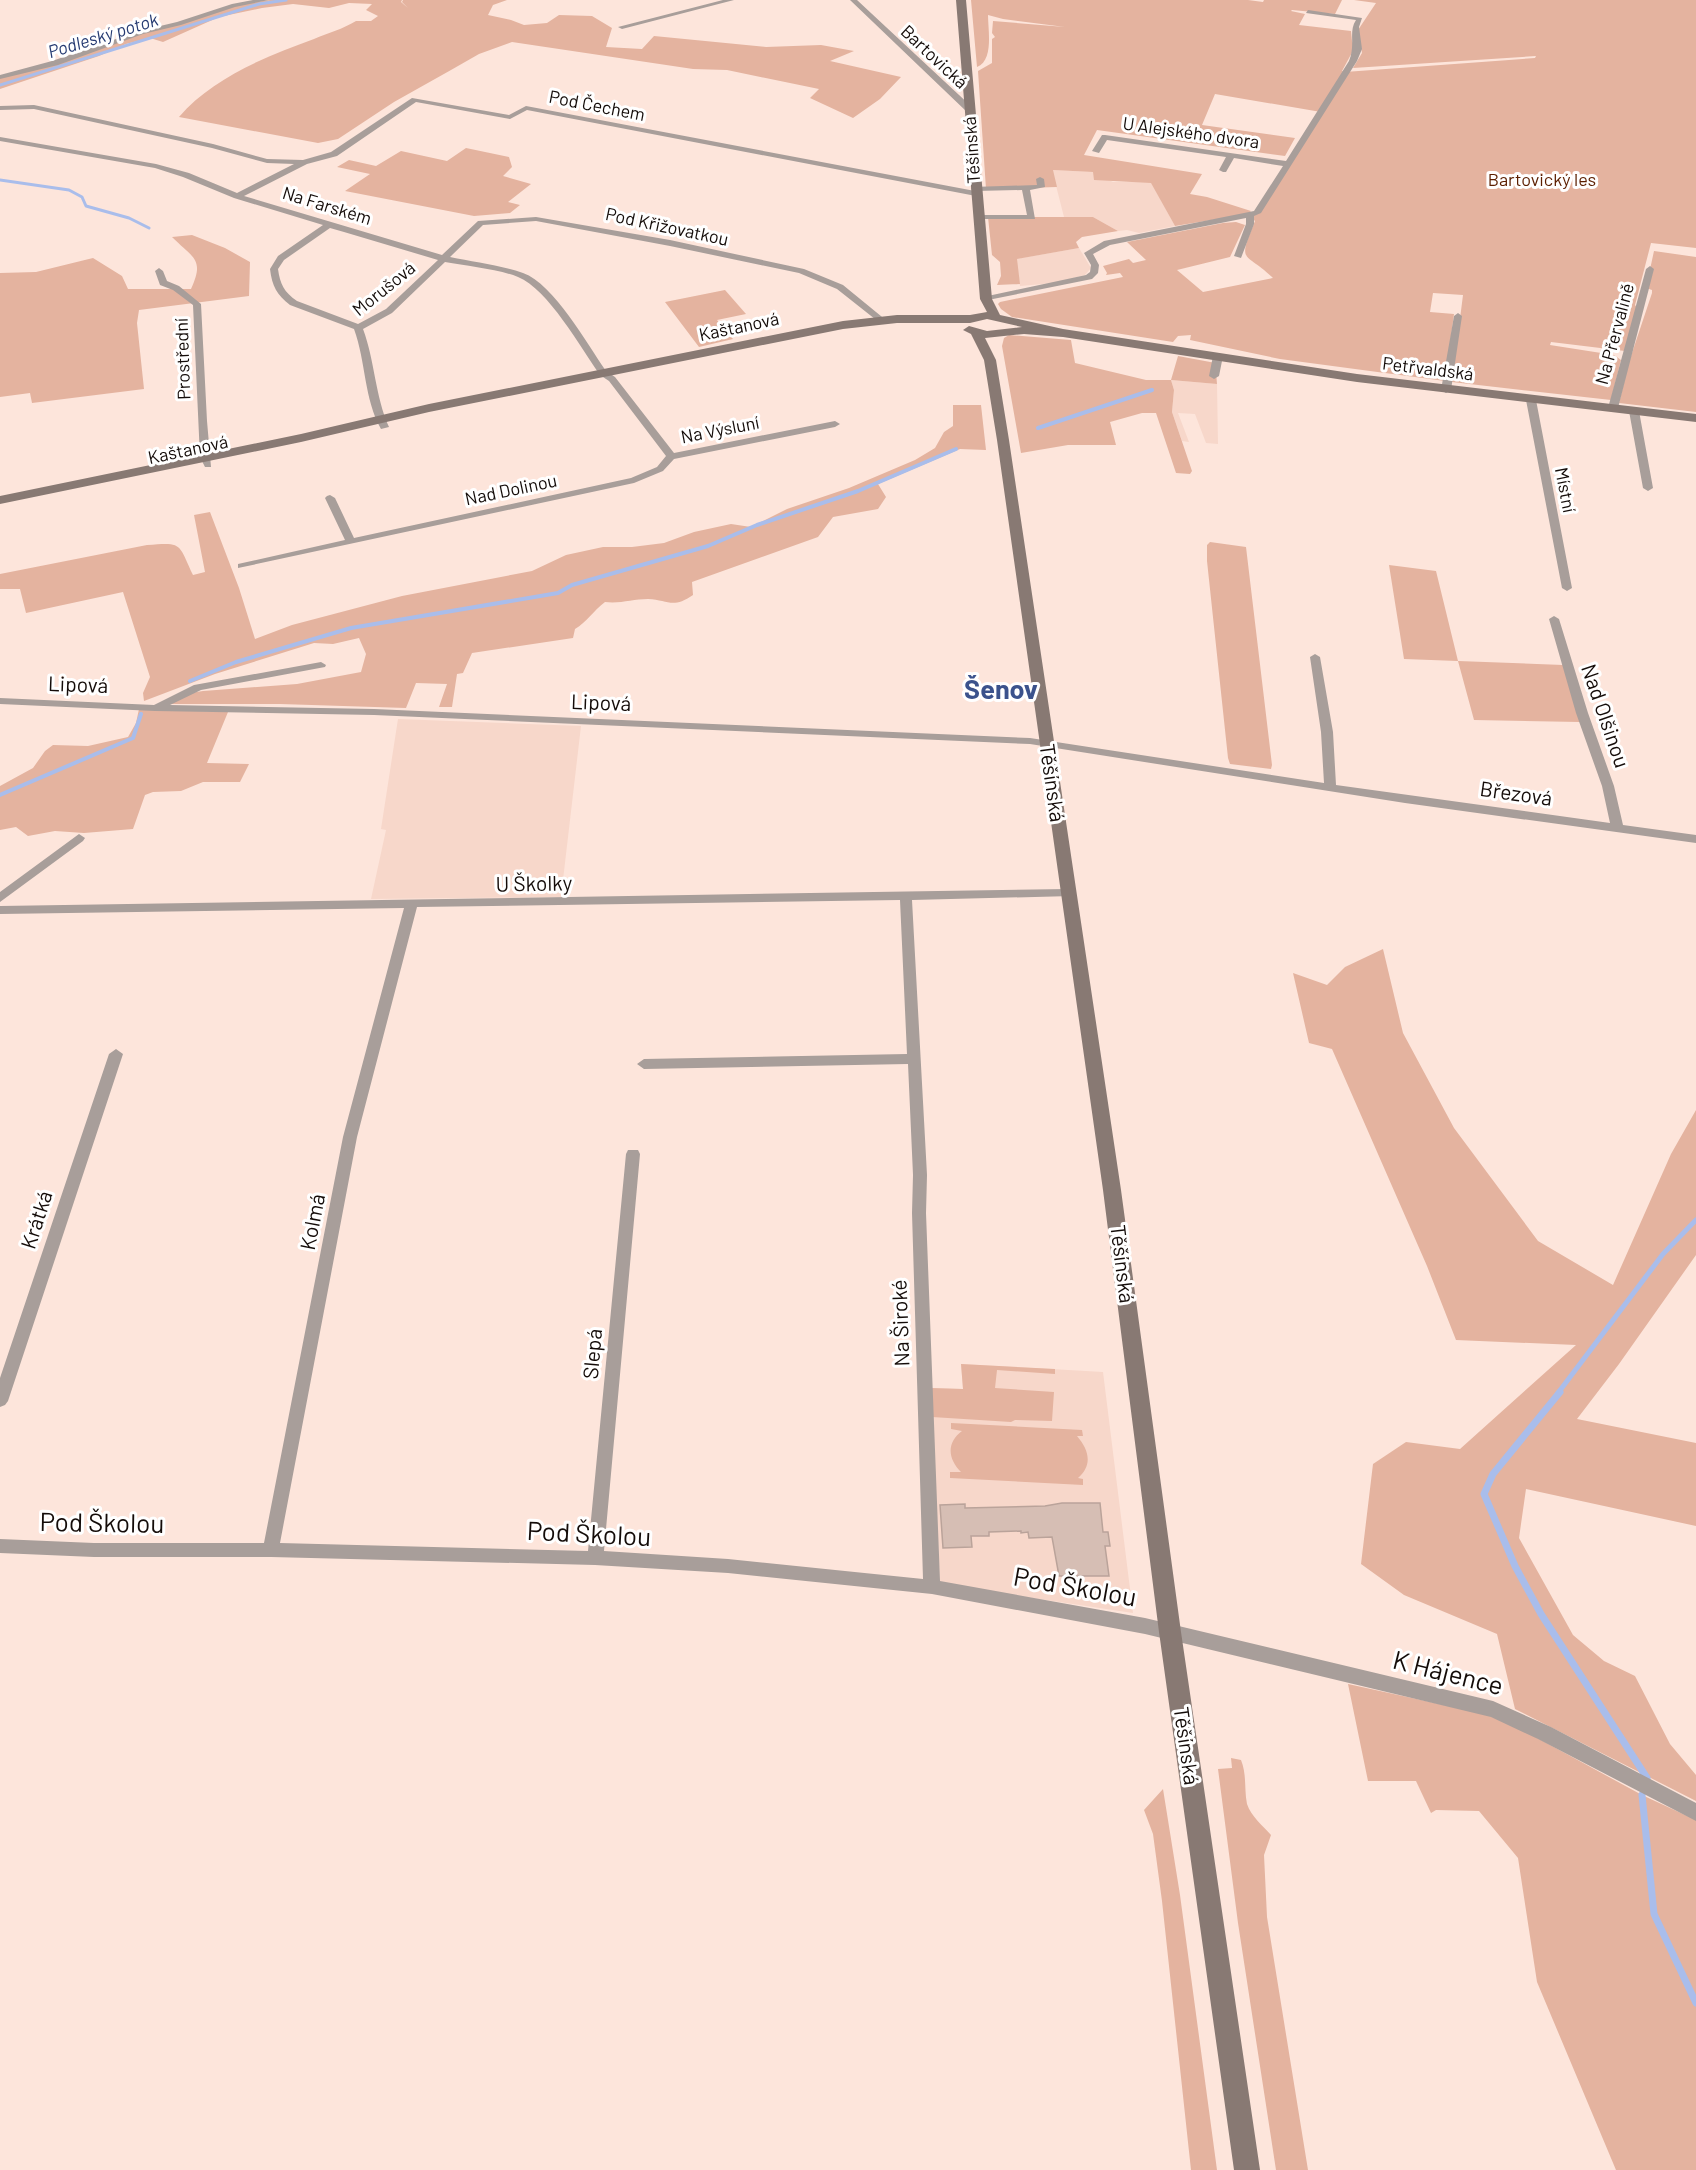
<svg xmlns="http://www.w3.org/2000/svg" width="1696" height="2170" font-family="Barlow,sans-serif">
  <style>
    .built { fill: #f7d7ca }
    .green { fill: #e4b39f }
    .lines { fill: none; stroke-linecap: round; stroke-linejoin: round }
    .stream-far3 { stroke: #a9bdeb; stroke-width: 3 }
    .stream-far2 { stroke: #a9bdeb; stroke-width: 4 }
    .stream-far1 { stroke: #a9bdeb; stroke-width: 5 }
    .stream { stroke: #a9bdeb; stroke-width: 7 }
    .building { fill: #d6beb4; stroke: #baa39a; stroke-width: 1.5 }
    .street { fill: #a89e9a; fill-rule: evenodd }
    .secondary { fill: #887973; fill-rule: evenodd }
    .labels { text-anchor: middle; stroke-width: 6; stroke-linejoin: round; paint-order: stroke }
    .far-water-label { font-size: 18px; font-style: italic; fill: #263b72; stroke: #fff }
    .far-street-label { font-size: 18px; fill: #140c09; stroke: #fff }
    .far-park-label { font-size: 18px; fill: #5c1f00; stroke: #fff }
    .street-label { font-size: 21px; fill: #140c09; stroke: #fff }
    .near-street-label { font-size: 26px; fill: #140c09; stroke: #fff }
    .district-label { font-size: 27px; font-weight: bold; fill: #3b528c; stroke: #fff }
  </style>
  <rect width="100%" height="100%" fill="#fde5db"/>
  <path class="built" d="M1052,170L1093,172L1113,182H1151L1175,226L1139,233L1127,230L1118,231L1093,217H1064Z
    M1079,248L1091,268L1085,275L1054,283L1020,286L1016,259Z
    M1171,380L1217,384L1218,444L1206,443L1195,414L1178,413L1189,442L1182,441L1172,412L1174,390Z
    M398,719L581,726L561,897L371,899L386,830L381,829Z
    M961,1364L1103,1372L1133,1613L940,1584L931,1388L963,1389Z"/>
  <path class="green" d="M270,0H402L401,2L408,8L402,2L403,0H507L493,5L488,15L511,20L524,25L547,23L559,15L592,16L612,28L606,47L642,49L654,36L766,47L821,45L854,51L830,61L901,77L880,99L853,118L810,98L819,89L727,70L693,69L512,42L479,54L451,70L394,102L338,139L318,143L179,117C212,78 267,56 314,39C328,33 343,29 356,21H371L378,16L366,10L372,4L349,3L329,8L293,4L262,8L219,17L163,42L150,38L126,44L99,56L0,89V78L234,5Z
    M971,0H1248L1263,2L1264,0H1342L1335,14L1292,10L1291,11L1305,14L1299,25L1351,31L1352,41L1355,47L1342,71L1345,72L1535,58L1536,56L1353,68L1362,53L1358,30L1376,3L1354,0H1696V248L1651,243L1635,305L1637,308L1625,351L1551,342L1550,345L1614,355L1621,360L1611,400L1452,382L1463,295L1433,293L1430,312L1454,314L1445,381L1280,359L1190,340L1191,335L1178,336L1173,342L1012,317L1001,309L998,304L1000,302L1123,277L1120,273L1106,275L1107,273L1103,266L1129,259L1133,263L1146,260L1127,242L1223,223L1236,222L1245,225L1230,257L1177,270L1203,292L1273,278C1244,250 1237,265 1255,221L1250,216L1257,213L1321,112L1215,94L1202,125L1295,138L1285,156L1097,130L1084,155L1202,174L1190,194L1207,197L1251,211L1248,214L1175,226L1151,183L1094,180L1093,172L1053,170L1057,187L986,189L978,71L992,63V39L995,37L992,33L993,21L1065,27L1003,19L988,15C988,30 994,60 977,67Z
    M466,148L509,157L512,167L503,176L531,184L508,202L520,205L510,213L474,216L345,191L370,174L337,167L349,160L376,166L401,151L447,161Z
    M988,217H1093L1118,231L1082,237L1076,242L1079,248L1017,259L1020,284L997,285L1001,276L1000,262L992,255Z
    M192,235L225,248L250,262L249,296L139,310L137,323L144,389L32,403L30,393L0,397V273L36,272L93,258L122,276L128,289H191C205,259 193,258 172,237Z
    M1654,251L1696,257V412L1619,403L1629,362L1652,293V290L1646,288Z
    M725,290L746,314L717,320L733,339L699,347L665,302Z
    M1009,335L1071,340L1075,363L1146,380H1171L1178,356L1221,364L1216,372L1217,384L1171,380L1174,390L1172,412L1192,471L1190,474L1176,473L1156,413H1142L1110,422L1116,445H1068L1021,453L1002,346L1004,338Z
    M953,405H981L986,450L960,449L878,484L886,497L878,509L833,517L818,537L692,582L693,595C673,609 668,600 648,599C633,599 620,604 605,602C593,611 587,622 575,629L573,638L472,653L463,673L457,674L452,707H439L447,684L416,683L406,708L280,704H170L190,693L203,691L297,684L361,672L366,654L359,638L333,644L314,643L215,674L144,701L143,693L150,677L123,592L26,613L20,589H0V574L147,545C183,542 178,543 193,575L205,572L194,515L210,512L239,588L255,639L292,625L402,596L532,571L566,555L603,547H632L664,543L694,532L731,524L751,527L787,509L849,488L915,460L935,448L944,432L953,426Z
    M1210,542L1246,547L1272,765L1271,769L1230,764L1228,758L1207,561V545Z
    M1389,565L1436,571L1458,661L1563,665L1580,722L1474,720L1458,661L1404,659Z
    M139,709L228,712L207,763L249,764L240,782H203L181,791L153,792L145,795L133,829L84,833L55,831L28,836L16,827L0,830V786L33,768L45,751L53,745L88,746L128,737L136,723Z
    M1383,949L1403,1033L1454,1128L1538,1241L1613,1285L1671,1154L1696,1110V1255L1619,1364L1577,1419L1696,1443V1526L1526,1489L1519,1538L1573,1635L1604,1661L1635,1676L1670,1744L1696,1775V1801L1515,1709L1497,1634L1404,1595L1361,1564L1373,1464L1406,1442L1460,1449L1576,1345L1456,1340L1427,1266L1332,1049L1309,1043L1293,973L1327,985L1345,967Z
    M961,1364L1055,1369V1374L997,1370L995,1388L1054,1392L1052,1421L1015,1420L1011,1422L932,1417L931,1388L963,1389Z
    M951,1423L1082,1430L1083,1436H1077C1089,1450 1093,1465 1078,1478L1083,1479V1485L950,1478V1472H961C948,1459 946,1443 962,1431L951,1429Z
    M1348,1684L1485,1714L1517,1727L1642,1795L1696,1820V2170H1616L1537,1982L1518,1858L1479,1811L1436,1810L1431,1813L1416,1781H1368Z
    M1231,1758L1241,1760C1247,1775 1244,1789 1247,1804C1251,1816 1263,1826 1271,1835L1264,1855L1267,1917L1308,2170H1276L1238,1923L1218,1769L1232,1768Z
    M1163,1789L1180,1895L1217,2170H1191L1162,1901L1153,1834L1144,1810Z"/>
  <g class="lines">
    <path class="stream-far3" d="M0,85L259,4L286,0
      M0,180L69,190L82,197L86,206L129,218L149,228"/>
    <path class="stream-far2" d="M1038,428L1152,390
      M190,681L236,662L351,628L558,593L572,585L708,546L757,525L858,491L956,449
      M0,795L133,738L141,714"/>
    <path class="stream-far1" d="M1558,1393L1663,1254L1696,1220"/>
    <path class="stream" d="M1560,1392L1493,1474L1484,1494L1515,1566L1541,1614L1647,1778
      M1642,1795L1654,1914L1696,2003"/>
  </g>
  <path class="building" d="M1062,1503H1100L1103,1532H1108L1110,1546H1105L1109,1576H1059L1052,1537L1029,1538L1028,1532L1021,1533V1531L989,1532V1536H971L972,1547L943,1548L940,1505L965,1504V1508L1045,1506Z"/>
  <g class="lines">
    <path class="street" d="M253,0H269L235,7L181,25L143,34L58,65L0,79V75L52,61L139,31L177,22L232,4Z
      M723,0H734L622,29L618,27Z
      M850,0H857L973,108V112H967Z
      M1308,10L1362,18L1359,27L1362,49L1357,61L1261,213L1254,216V224L1241,258L1234,256L1246,224V218L1110,245L1093,254L1099,265L1098,273L1092,279L983,301V297L1086,275L1090,272L1091,265L1084,253L1104,241L1254,211L1283,166L1234,158L1226,172H1223L1219,170L1226,157L1107,140L1099,153L1092,151L1102,135H1105L1286,161L1349,61C1356,44 1348,32 1356,20L1306,13Z
      M412,98L509,115L526,106L975,191L971,189L972,187L1037,185L1036,179L1040,177L1044,179L1045,187L1030,190L1035,219H975V215H1027L1022,190L975,191L980,194L976,196L527,110L510,119L416,102L337,156L307,164L244,196L442,255L478,221L536,217L670,240L804,269L843,285L887,321L880,323L837,289L799,273L670,246L536,221L483,225L450,257C473,262 500,265 523,273C554,284 587,344 606,371L615,377L674,453L835,421L840,424L835,427L674,459L663,471L634,483L238,568V564L345,540L325,498L327,496L330,495L335,498L354,538L631,478L657,467L666,456L609,381L600,375C581,348 548,289 518,277C498,269 467,266 445,262L392,313L363,329C375,361 375,396 389,427L381,429C364,399 366,362 354,329L290,305C277,295 272,286 270,269L278,256L323,225L234,198L183,177L155,168L0,141V137L156,164L189,173L237,193L294,164L267,163L212,148L34,109L0,110V106L34,105L213,144L267,159L303,160L331,152ZM330,228L344,232L438,260L386,309L358,324L297,301C284,292 280,284 278,269L284,260Z
      M1650,266L1654,269L1618,408L1610,410L1608,408L1646,269Z
      M159,268L163,271L167,281L179,286L201,304L207,421L211,467H205L200,457L193,305L173,290L160,285L155,271Z
      M1458,313L1462,316L1451,390L1446,393L1441,390L1454,316Z
      M1218,353L1223,356L1219,376L1214,379L1209,376L1213,356Z
      M1531,397L1536,400L1572,588L1567,591L1562,588L1526,400Z
      M1634,408L1639,411L1653,488L1648,491L1643,488L1629,411Z
      M1554,616L1559,619L1588,713L1614,786L1623,825L1696,835V843L1405,803L1030,744L374,715L155,711L0,704V698L154,705L194,685L321,662L326,665L325,667L201,690L170,705L374,709L1030,738L1324,783L1321,732L1310,657L1315,654L1320,657L1333,732L1336,785L1610,823L1602,786L1576,713L1549,619Z
      M79,834L85,838L83,841L0,902V892Z
      M1068,889L1072,890L1074,893L1072,896L912,900L927,1175L926,1213L940,1581L1145,1618L1493,1701L1551,1727L1696,1803V1821L1538,1739L1491,1717L1145,1634L932,1594L728,1573L595,1565L271,1557H94L0,1553V1539L94,1543H264L343,1137L404,908L0,914V906ZM900,900L907,1054L644,1059L637,1064L644,1069L908,1064L913,1175L912,1213L923,1579L728,1559L604,1551L640,1154L638,1150H628L626,1154L588,1551L280,1543L357,1137L417,907Z
      M116,1049L123,1054L8,1401L5,1405L0,1407V1378L109,1054Z"/>
    <path class="secondary" d="M956,0H966L992,299L1000,315L1063,329L1357,374L1696,414V422L1357,382L1063,337L1024,334L985,338L996,360L1009,440L1121,1190L1181,1632L1260,2170H1234L1159,1632L1103,1190L997,440L984,360L971,334L963,330L969,326L987,331L1022,327L987,319L970,323H897L843,329L429,412L301,442L0,504V496L301,434L429,404L843,321L897,315H970L987,312L980,299Z"/>
  </g>
  <g class="labels">
    <g class="far-water-label">
      <text transform="translate(103 36) rotate(-17)" y="6">Podleský potok</text>
    </g>
    <g class="far-street-label">
      <text transform="translate(934 57) rotate(43)" y="6">Bartovická</text>
      <text transform="translate(597 106) rotate(11)" y="6">Pod Čechem</text>
      <text transform="translate(1191 133) rotate(8)" y="6">U Alejského dvora</text>
      <text transform="translate(972 150) rotate(-94)" y="6">Těšínská</text>
      <text transform="translate(327 206) rotate(17)" y="6">Na Farském</text>
      <text transform="translate(667 227) rotate(12)" y="6">Pod Křižovatkou</text>
      <text transform="translate(384 289) rotate(-39)" y="6">Morušová</text>
      <text transform="translate(739 327) rotate(-12)" y="6">Kaštanová</text>
      <text transform="translate(1615 334) rotate(-75)" y="6">Na Přervalině</text>
      <text transform="translate(183 359) rotate(-92)" y="6">Prostřední</text>
      <text transform="translate(1428 369) rotate(7)" y="6">Petřvaldská</text>
      <text transform="translate(720 430) rotate(-11)" y="6">Na Výsluní</text>
      <text transform="translate(188 450) rotate(-12)" y="6">Kaštanová</text>
      <text transform="translate(511 490) rotate(-12)" y="6">Nad Dolinou</text>
      <text transform="translate(1565 490) rotate(79)" y="6">Místní</text>
    </g>
    <g class="far-park-label">
      <text x="1542" y="186">Bartovický les</text>
    </g>
    <g class="street-label">
      <text transform="translate(78 685) rotate(2)" y="7">Lipová</text>
      <text transform="translate(601 703) rotate(2)" y="7">Lipová</text>
      <text transform="translate(1605 716) rotate(71)" y="7">Nad Olšinou</text>
      <text transform="translate(1052 783) rotate(82)" y="7">Těšínská</text>
      <text transform="translate(1516 794) rotate(8)" y="7">Březová</text>
      <text transform="translate(534 884) rotate(-1)" y="7">U Školky</text>
      <text transform="translate(37 1220) rotate(-72)" y="7">Krátká</text>
      <text transform="translate(313 1222) rotate(-79)" y="7">Kolmá</text>
      <text transform="translate(1122 1264) rotate(83)" y="7">Těšínská</text>
      <text transform="translate(901 1323) rotate(-92)" y="7">Na Široké</text>
      <text transform="translate(593 1354) rotate(-85)" y="7">Slepá</text>
      <text transform="translate(1186 1746) rotate(82)" y="7">Těšínská</text>
    </g>
    <g class="near-street-label">
      <text transform="translate(102 1523) rotate(1)" y="9">Pod Školou</text>
      <text transform="translate(589 1534) rotate(3)" y="9">Pod Školou</text>
      <text transform="translate(1075 1587) rotate(10)" y="9">Pod Školou</text>
      <text transform="translate(1448 1673) rotate(14)" y="9">K Hájence</text>
    </g>
    <g class="district-label">
      <text x="1001" y="699">Šenov</text>
    </g>
  </g>
</svg>
